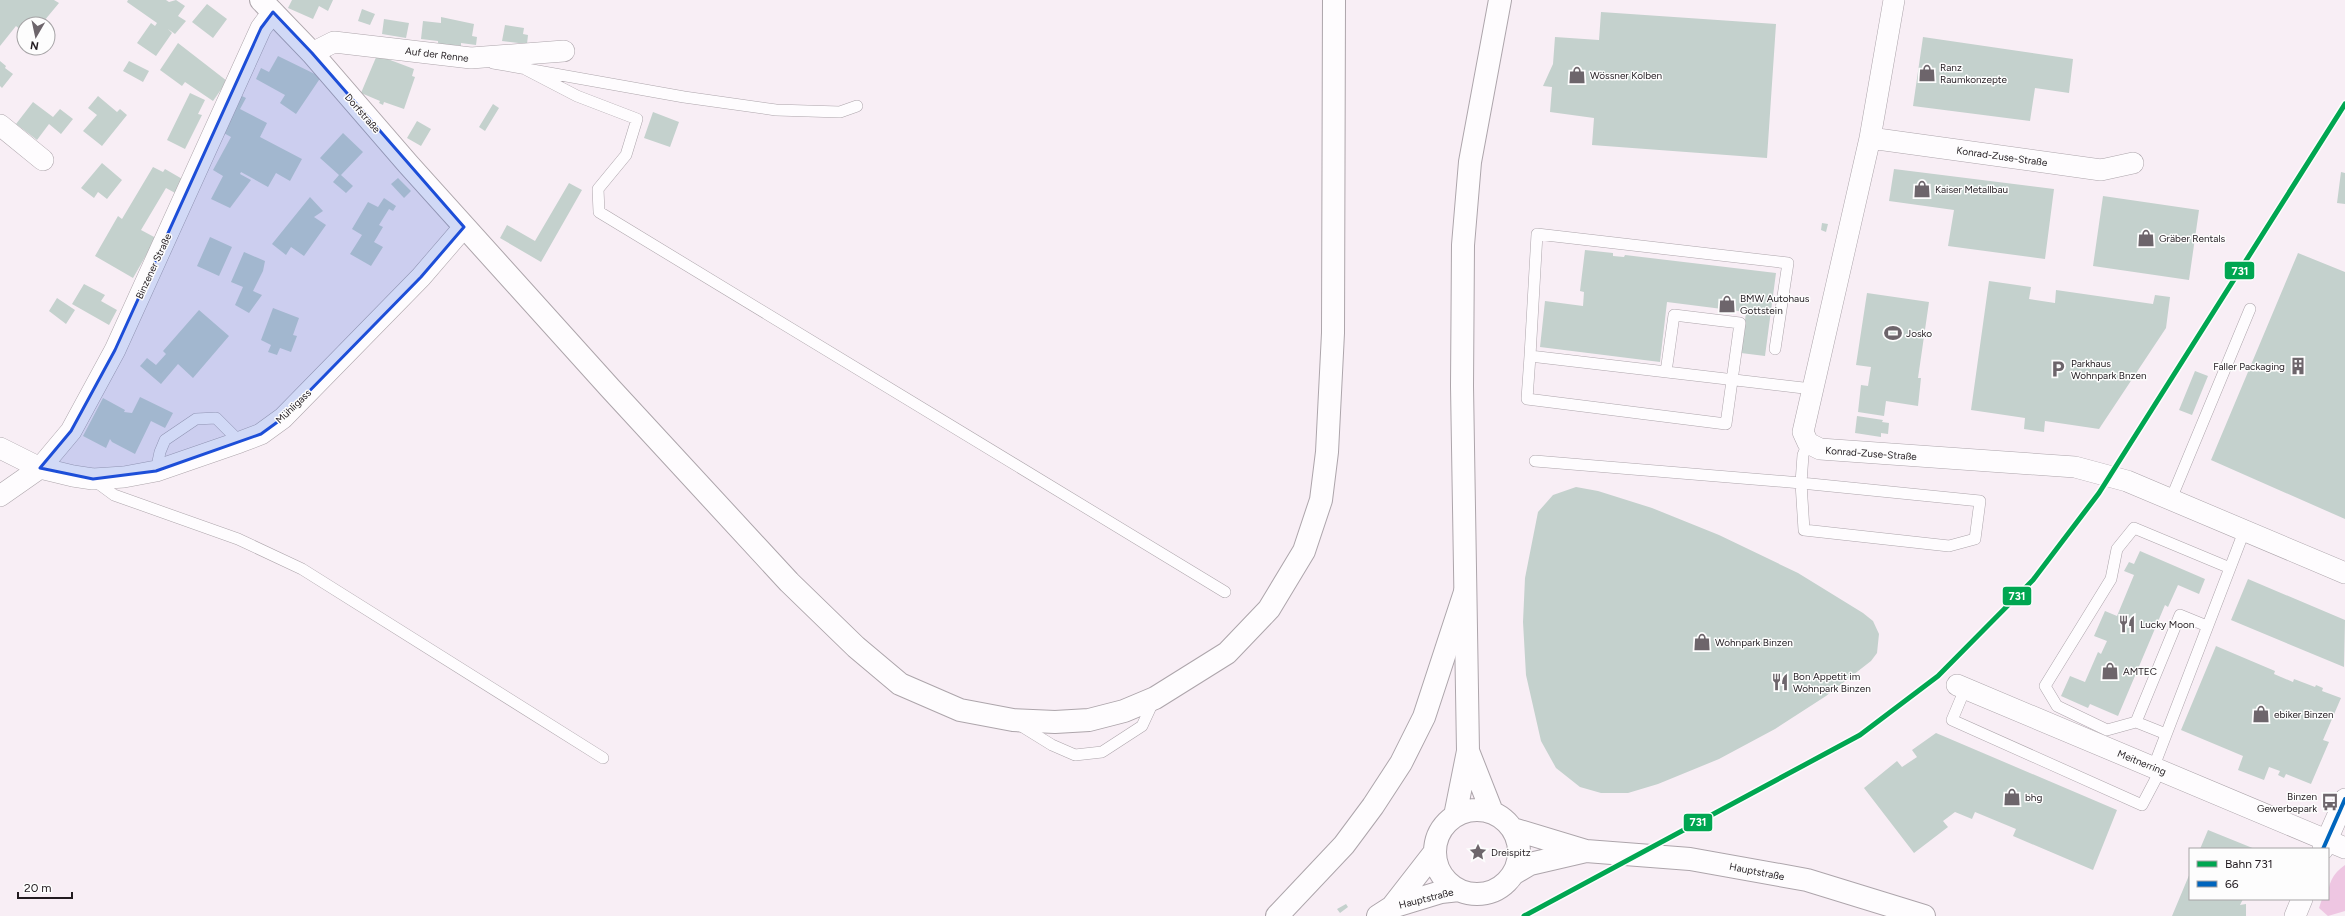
<svg xmlns="http://www.w3.org/2000/svg" width="2345" height="916" font-family="Figtree,sans-serif">
  <style>
    .green { fill: #eec6e2 }
    .building { fill: #c4d1cd }
    .lines { fill: none; stroke-linecap: round; stroke-linejoin: round }
    .lane-casing { stroke: #ada5ab; stroke-width: 12 }
    .street-casing { stroke: #ada5ab; stroke-width: 22 }
    .secondary-casing { stroke: #ada5ab; stroke-width: 24 }
    .primary-casing { stroke: #ada5ab; stroke-width: 24 }
    .highway-casing { stroke: #ada5ab; stroke-width: 24 }
    .lane { stroke: #fefcfe; stroke-width: 11 }
    .street { stroke: #fefcfe; stroke-width: 21 }
    .secondary { stroke: #fefcfe; stroke-width: 22 }
    .primary { stroke: #fefcfe; stroke-width: 22 }
    .highway { stroke: #fefcfe; stroke-width: 22 }
    .bus-1-casing { stroke: #fdfdfd; stroke-width: 7 }
    .bus-1 { stroke: #0065bd; stroke-width: 4 }
    .rail-1-casing { stroke: #fdfdfd; stroke-width: 8 }
    .rail-1 { stroke: #00a651; stroke-width: 5 }
    .marked { fill: #1d4ed8; fill-opacity: 0.2; stroke: #1d4ed8; stroke-width: 3; stroke-linejoin: round }
    .labels { text-anchor: middle; stroke-width: 3; stroke-linejoin: round; paint-order: stroke }
    .street-label { font-size: 10px; fill: #221b20; stroke: #fdfdfd }
    .poi-label { font-size: 10px; fill: #221b20; stroke: #fdfdfd; text-anchor: start }
    .line-badge { stroke: #fdfdfd; stroke-width: 1.5 }
    .badge-label { font-size: 11px; text-anchor: middle; font-weight: bold; fill: #fff }
  </style>
  <rect width="100%" height="100%" fill="#f8eef5"/>
  <path class="green" d="M2345,865V911L2328,916L2319,908L2322,899H2328C2328,884 2332,874 2345,865Z"/>
  <path class="building" d="M0,0H54L59,3L44,21L48,24H24V33L16,26L0,46Z
    M128,0H166L169,2L176,0L185,6L178,16L186,21L175,34L168,29L172,33L156,56L137,43L151,23L155,26L157,23L127,2Z
    M292,0H333L328,11L319,6L313,19L288,8Z
    M207,4L227,19L213,38L192,22Z
    M362,9L375,14L370,25L358,21Z
    M1601,12L1776,24L1767,158L1592,145L1594,118L1550,112L1552,87L1543,86L1553,64L1555,37L1599,40Z
    M441,17L474,24L472,36L477,37L476,45L461,43V46L454,45V47L438,45V41L421,39L423,21L441,23Z
    M384,19L409,23L406,38L382,34Z
    M48,24L54,29L48,35Z
    M505,25L524,28L523,34L528,35L527,44L502,41Z
    M1923,37L2073,59L2069,93L2035,88L2030,121L1913,106Z
    M178,43L227,81L213,101L185,82L182,86L160,70Z
    M377,55L414,69L412,76L415,77L404,109L384,102L383,105L379,103L380,101L361,93Z
    M278,56L321,77L296,114L280,103L285,95L256,79L261,68L269,72Z
    M0,61L6,66L5,68L13,74L2,88L0,86Z
    M129,61L149,71L143,82L123,71Z
    M190,93L205,100L198,114L202,115L185,149L167,140Z
    M240,95L246,98L240,109L267,123L260,137L302,159L290,181L276,173L268,187L241,172L240,174L251,180L230,208L211,199L223,176L213,170L231,137L220,131Z
    M98,96L117,112L120,109L127,115L102,146L83,131L97,115L88,108Z
    M33,102L53,117L60,109L73,119L61,134L49,124L37,140L16,124Z
    M493,104L499,108L485,131L479,127Z
    M653,112L679,122L670,147L644,138Z
    M417,121L431,129L421,146L407,138Z
    M343,133L363,152L341,175L353,186L346,193L333,182L339,175L320,158Z
    M102,163L122,180L107,199L98,192L94,198L81,188Z
    M153,167L163,172L165,169L184,180L177,194L166,188L141,230L156,238L133,278L95,256L118,216L122,219Z
    M1894,169L2054,189L2045,259L1948,246L1954,210L1889,201Z
    M2341,172L2345,173V204L2337,203Z
    M398,178L411,191L404,198L391,184Z
    M569,183L582,190L541,262L500,238L507,225L535,241Z
    M2103,196L2199,210L2189,280L2093,266Z
    M310,197L323,211L314,217L326,225L304,256L291,247L286,255L272,244Z
    M384,198L396,206L393,211L389,209L379,225L383,227L374,242L383,247L371,266L350,254L362,235L352,229L368,202L378,207Z
    M1822,223L1828,224L1826,232L1821,230Z
    M210,237L232,247L219,276L197,266Z
    M1585,250L1613,253V256L1624,257L1625,255L1776,273L1765,356L1741,353L1746,312L1667,302L1660,362L1540,347L1545,301L1583,306L1584,292L1580,291Z
    M244,252L265,261L263,271L253,291L262,295L249,313L235,305L243,287L231,282Z
    M2298,253L2345,272V519L2211,460Z
    M1989,281L2031,287L2029,299L2055,303L2056,290L2153,304L2155,295L2170,297L2166,328L2099,429L2045,421L2044,432L2024,429L2025,418L1971,410Z
    M84,284L105,295L101,301L117,310L109,325L72,304Z
    M1867,293L1929,302L1918,378H1921L1918,406L1886,401L1884,416L1858,412L1861,385L1868,386L1871,367L1856,365Z
    M57,298L75,310L66,324L49,311Z
    M273,308L299,318L293,335L297,336L291,352L280,348L277,355L268,352L271,345L261,340Z
    M199,310L229,336L193,378L178,364L161,384L140,366L147,358L156,365L166,354L163,351Z
    M2195,371L2208,376L2192,415L2179,410Z
    M140,397L173,413L165,428L151,421L135,454L112,442L110,439L106,448L83,436L103,398L125,410L124,412L132,413Z
    M1857,416L1883,420L1882,422L1889,423L1888,434L1881,433V437L1855,433Z
    M1576,487L1598,491L1652,508L1719,535L1798,573L1863,613L1873,621L1879,634L1877,653L1871,661L1826,696L1775,729L1719,759L1658,784L1628,793H1601L1580,787L1556,768L1541,741L1526,675L1523,622L1525,578L1538,512L1553,495Z
    M2140,551L2205,579L2199,594L2178,585L2168,607L2165,605L2118,716L2090,704L2088,708L2061,696L2070,676L2085,682L2098,652L2101,654L2107,641L2094,636L2105,611L2117,616L2134,575L2124,571L2129,562L2134,564Z
    M2248,579L2345,620L2344,667L2231,620Z
    M2216,646L2275,671L2274,674L2293,682L2294,679L2315,687L2316,685L2323,688L2322,691L2341,698L2323,740L2329,742L2311,784L2286,774L2284,778L2278,775L2280,771L2269,767L2264,780L2238,770L2243,756L2181,730Z
    M1936,733L2117,810L2093,870L2013,836L2016,829L1975,812L1972,819L1955,812L1943,821L1948,827L1914,853L1864,788L1897,761L1902,767L1917,757L1912,750Z
    M2208,830L2255,849H2200Z
    M2190,873V899H2243L2240,905L2246,904V916H2172Z
    M1346,904L1348,907L1340,913L1337,909Z"/>
  <g class="lines">
    <g class="lane-casing">
      <path id="lane" d="M493,63L684,97L776,110L840,112L857,106
        M527,70L577,96L637,119L626,155L598,189L599,212L1225,592
        M1530,356L1537,234L1788,263L1775,349
        M1666,372L1674,315L1740,323L1726,424L1527,399L1530,356C1624,367 1718,378 1812,389
        M1535,461L1801,483L1804,530L1949,546L1975,539L1980,501L1801,483L1803,455L1808,443
        M156,471L160,452L165,440L196,419L216,418L240,442
        M95,481L114,495L238,539L302,569L603,758
        M2171,499L2250,309
        M1965,689L1952,720L2142,805L2161,769
        M2136,722L2107,730L2057,706L2045,686L2111,579L2117,549L2134,528L2230,568
        M1018,724L1052,745L1075,755L1102,752L1142,726L1154,700
        M2166,734L2136,722L2180,615L2207,626
        M2154,766L2245,529"/>
    </g>
    <g class="street-casing">
      <path id="street" d="M1894,0L1870,138L1803,432L1808,443L1820,449L2075,467L2127,481L2345,573
        M312,53L334,42L471,58L564,51
        M0,125L43,160
        M1870,138L2101,170L2133,163
        M0,448L40,468L73,476L93,479L124,477L156,471L240,442L261,434L283,418L421,277L464,227
        M0,496L40,468L71,431L115,350L261,28L273,12
        M1957,685L2345,848
        M2323,849L2345,799
        M2295,916L2302,899"/>
    </g>
    <g class="secondary-casing">
      <path id="secondary" d="M261,0L312,53L408,164L610,388L789,582L856,647L900,684L960,710L1013,720L1055,722L1089,720L1124,711L1155,698L1227,653L1269,609L1304,551L1321,500L1327,452L1333,333L1334,0"/>
    </g>
    <g class="primary-casing">
      <path id="primary" d="M1468,751L1492,812
        M1435 852a42 42 0 1 1 84 0a42 42 0 1 1-84 0Z
        M1455,816L1468,751L1462,386L1463,245L1470,162L1500,0
        M1513,829L1586,851L1690,859L1807,880L1924,916
        M1513,874L1530,864L1586,851
        M1392,907L1441,892L1459,890
        M1378,916L1392,907L1434,853"/>
    </g>
    <g class="highway-casing">
      <path id="highway" d="M1277,916L1344,845L1373,806L1401,763L1424,717L1465,592"/>
    </g>
    <use href="#lane" class="lane"/>
    <use href="#street" class="street"/>
    <use href="#secondary" class="secondary"/>
    <use href="#primary" class="primary"/>
    <use href="#highway" class="highway"/>
    <g class="bus-1-casing">
      <path id="bus-1" d="M2323,849L2345,799"/>
    </g>
    <use href="#bus-1" class="bus-1"/>
    <g class="rail-1-casing">
      <path id="rail-1" d="M1524,916L1860,735L1938,676L2033,580L2099,493L2345,104"/>
    </g>
    <use href="#rail-1" class="rail-1"/>
  </g>
  <path class="marked" d="M273,12L312,53L464,227L421,277L283,418L261,434L156,471L93,479L40,468L71,431L115,350L261,28Z"/>
  <defs>
    <g id="shop-bare" transform="scale(1.38)"><path d="M-5-2.5h2.3a2.7 3.5 0 0 1 5.4 0H5L5.5 6h-11ZM-1.5-2.5h3a1.5 2.3 0 0 0-3 0Z" fill="#6d656b" stroke="#fdfdfd" stroke-width="2.5" paint-order="stroke"/></g>
    <g id="stadium-bare" transform="scale(1.38)"><path d="M0-5a6.5 5 0 1 0 0 10a6.5 5 0 1 0 0-10ZM-3.5-1.8h7v3.6h-7Z" fill="#6d656b" stroke="#fdfdfd" stroke-width="2.5" paint-order="stroke"/></g>
    <g id="building-bare" transform="scale(1.38)"><path d="M-4-6H4V6H1V3H-1V6H-4ZM-2.5-4.3h1.7v1.8h-1.7ZM.8-4.3h1.7v1.8H.8ZM-2.5-1h1.7V.8h-1.7ZM.8-1h1.7V.8H.8Z" fill="#6d656b" stroke="#fdfdfd" stroke-width="2.5" paint-order="stroke"/></g>
    <g id="parking-bare" transform="scale(1.38)"><path d="M-3.5-5.5H1a3.5 3.5 0 0 1 0 7H-1V5.5H-3.5ZM-1-3.4V-.6H.8a1.4 1.4 0 0 0 0-2.8Z" fill="#6d656b" stroke="#fdfdfd" stroke-width="2.5" paint-order="stroke"/></g>
    <g id="restaurant-bare" transform="scale(1.38)"><path d="M-5-6h1v4h1v-4h1v4h1v-4h1v5L-1.5 .5V6h-2V.5L-5-1ZM5-6V6H3V1.5H1.5Q1.5-4 5-6Z" fill="#6d656b" stroke="#fdfdfd" stroke-width="2.5" paint-order="stroke"/></g>
    <g id="bus-bare" transform="scale(1.38)"><path d="M-5-6H5V4H4V6H2V4H-2V6H-4V4H-5ZM-3.5-4V0h7V-4ZM-3.5 1.2v1.5H-2V1.2ZM2 1.2v1.5H3.5V1.2Z" fill="#6d656b" stroke="#fdfdfd" stroke-width="2.5" paint-order="stroke"/></g>
    <g id="sight-bare" transform="scale(1.38)"><path d="M0-6L1.8-2.2L6-1.7L2.9 1.2L3.7 5.4L0 3.3L-3.7 5.4L-2.9 1.2L-6-1.7L-1.8-2.2Z" fill="#6d656b" stroke="#fdfdfd" stroke-width="2.5" paint-order="stroke"/></g>
  </defs>
  <g fill-rule="evenodd">
    <use href="#shop-bare" x="1927" y="73"/>
    <use href="#shop-bare" x="1577" y="75"/>
    <use href="#shop-bare" x="1922" y="189"/>
    <use href="#shop-bare" x="2146" y="238"/>
    <use href="#shop-bare" x="1727" y="304"/>
    <use href="#stadium-bare" x="1893" y="333"/>
    <use href="#building-bare" x="2298" y="366"/>
    <use href="#parking-bare" x="2058" y="369"/>
    <use href="#restaurant-bare" x="2127" y="624"/>
    <use href="#shop-bare" x="1702" y="642"/>
    <use href="#shop-bare" x="2110" y="671"/>
    <use href="#restaurant-bare" x="1780" y="682"/>
    <use href="#shop-bare" x="2261" y="714"/>
    <use href="#shop-bare" x="2012" y="797"/>
    <use href="#bus-bare" x="2330" y="802"/>
    <use href="#sight-bare" x="1478" y="852"/>
  </g>
  <g class="labels">
    <g class="street-label">
      <text transform="translate(437 54) rotate(7)" y="4">Auf der Renne</text>
      <text transform="translate(363 113) rotate(49)" y="4">Dorfstraße</text>
      <text transform="translate(2002 156) rotate(8)" y="4">Konrad-Zuse-Straße</text>
      <text transform="translate(153 266) rotate(-65)" y="4">Binzener Straße</text>
      <text transform="translate(293 406) rotate(-44)" y="4">Mühligass</text>
      <text transform="translate(1871 453) rotate(4)" y="4">Konrad-Zuse-Straße</text>
      <text transform="translate(2142 762) rotate(22)" y="4">Meitnerring</text>
      <text transform="translate(1757 871) rotate(11)" y="4">Hauptstraße</text>
      <text transform="translate(1426 898) rotate(-14)" y="4">Hauptstraße</text>
    </g>
    <g class="poi-label">
      <text x="1940" y="71">Ranz<tspan x="1940" dy="12">Raumkonzepte</tspan></text>
      <text x="1590" y="79">Wössner Kolben</text>
      <text x="1935" y="193">Kaiser Metallbau</text>
      <text x="2159" y="242">Gräber Rentals</text>
      <text x="1740" y="302">BMW Autohaus<tspan x="1740" dy="12">Gottstein</tspan></text>
      <text x="1906" y="337">Josko</text>
      <text x="2071" y="367">Parkhaus<tspan x="2071" dy="12">Wohnpark Bnzen</tspan></text>
      <text x="2285" y="370" text-anchor="end">Faller Packaging</text>
      <text x="2140" y="628">Lucky Moon</text>
      <text x="1715" y="646">Wohnpark Binzen</text>
      <text x="2123" y="675">AMTEC</text>
      <text x="1793" y="680">Bon Appetit im<tspan x="1793" dy="12">Wohnpark Binzen</tspan></text>
      <text x="2274" y="718">ebiker Binzen</text>
      <text x="2317" y="800" text-anchor="end">Binzen<tspan x="2317" dy="12">Gewerbepark</tspan></text>
      <text x="2025" y="801">bhg</text>
      <text x="1491" y="856">Dreispitz</text>
    </g>
  </g>
  <g class="line-badge">
    <rect x="2224" y="261" width="31" height="19" rx="4" fill="#00a651"/>
    <rect x="2002" y="586" width="30" height="20" rx="4" fill="#00a651"/>
    <rect x="1683" y="813" width="30" height="19" rx="4" fill="#00a651"/>
  </g>
  <g class="badge-label">
    <text x="2240" y="275">731</text>
    <text x="2017" y="600">731</text>
    <text x="1698" y="826">731</text>
  </g>
  <rect x="2189" y="848" width="140" height="52" fill="#fdfdfd" stroke="#a5a3a5"/>
  <rect x="2197" y="861" width="20" height="6" fill="#00a651" stroke="#a5a3a5"/>
  <text x="2225" y="868" font-size="12" fill="#221b20">Bahn 731</text>
  <rect x="2197" y="881" width="20" height="6" fill="#0065bd" stroke="#a5a3a5"/>
  <text x="2225" y="888" font-size="12" fill="#221b20">66</text>
  <g transform="translate(36 36) rotate(189)"><circle r="19" fill="#fdfdfd" stroke="#a5a3a5"/>
  <path d="M0-3L7 15L0 10L-7 15Z" fill="#6d656b"/>
  <text y="-6" font-size="11" font-weight="bold" text-anchor="middle" fill="#221b20">N</text>
  </g>
  <path d="M18 892v6h54v-6" fill="none" stroke="#221b20" stroke-width="2"/>
  <text x="24" y="892" font-size="12" fill="#221b20" stroke="#fdfdfd" stroke-width="3" paint-order="stroke">20 m</text>
</svg>
